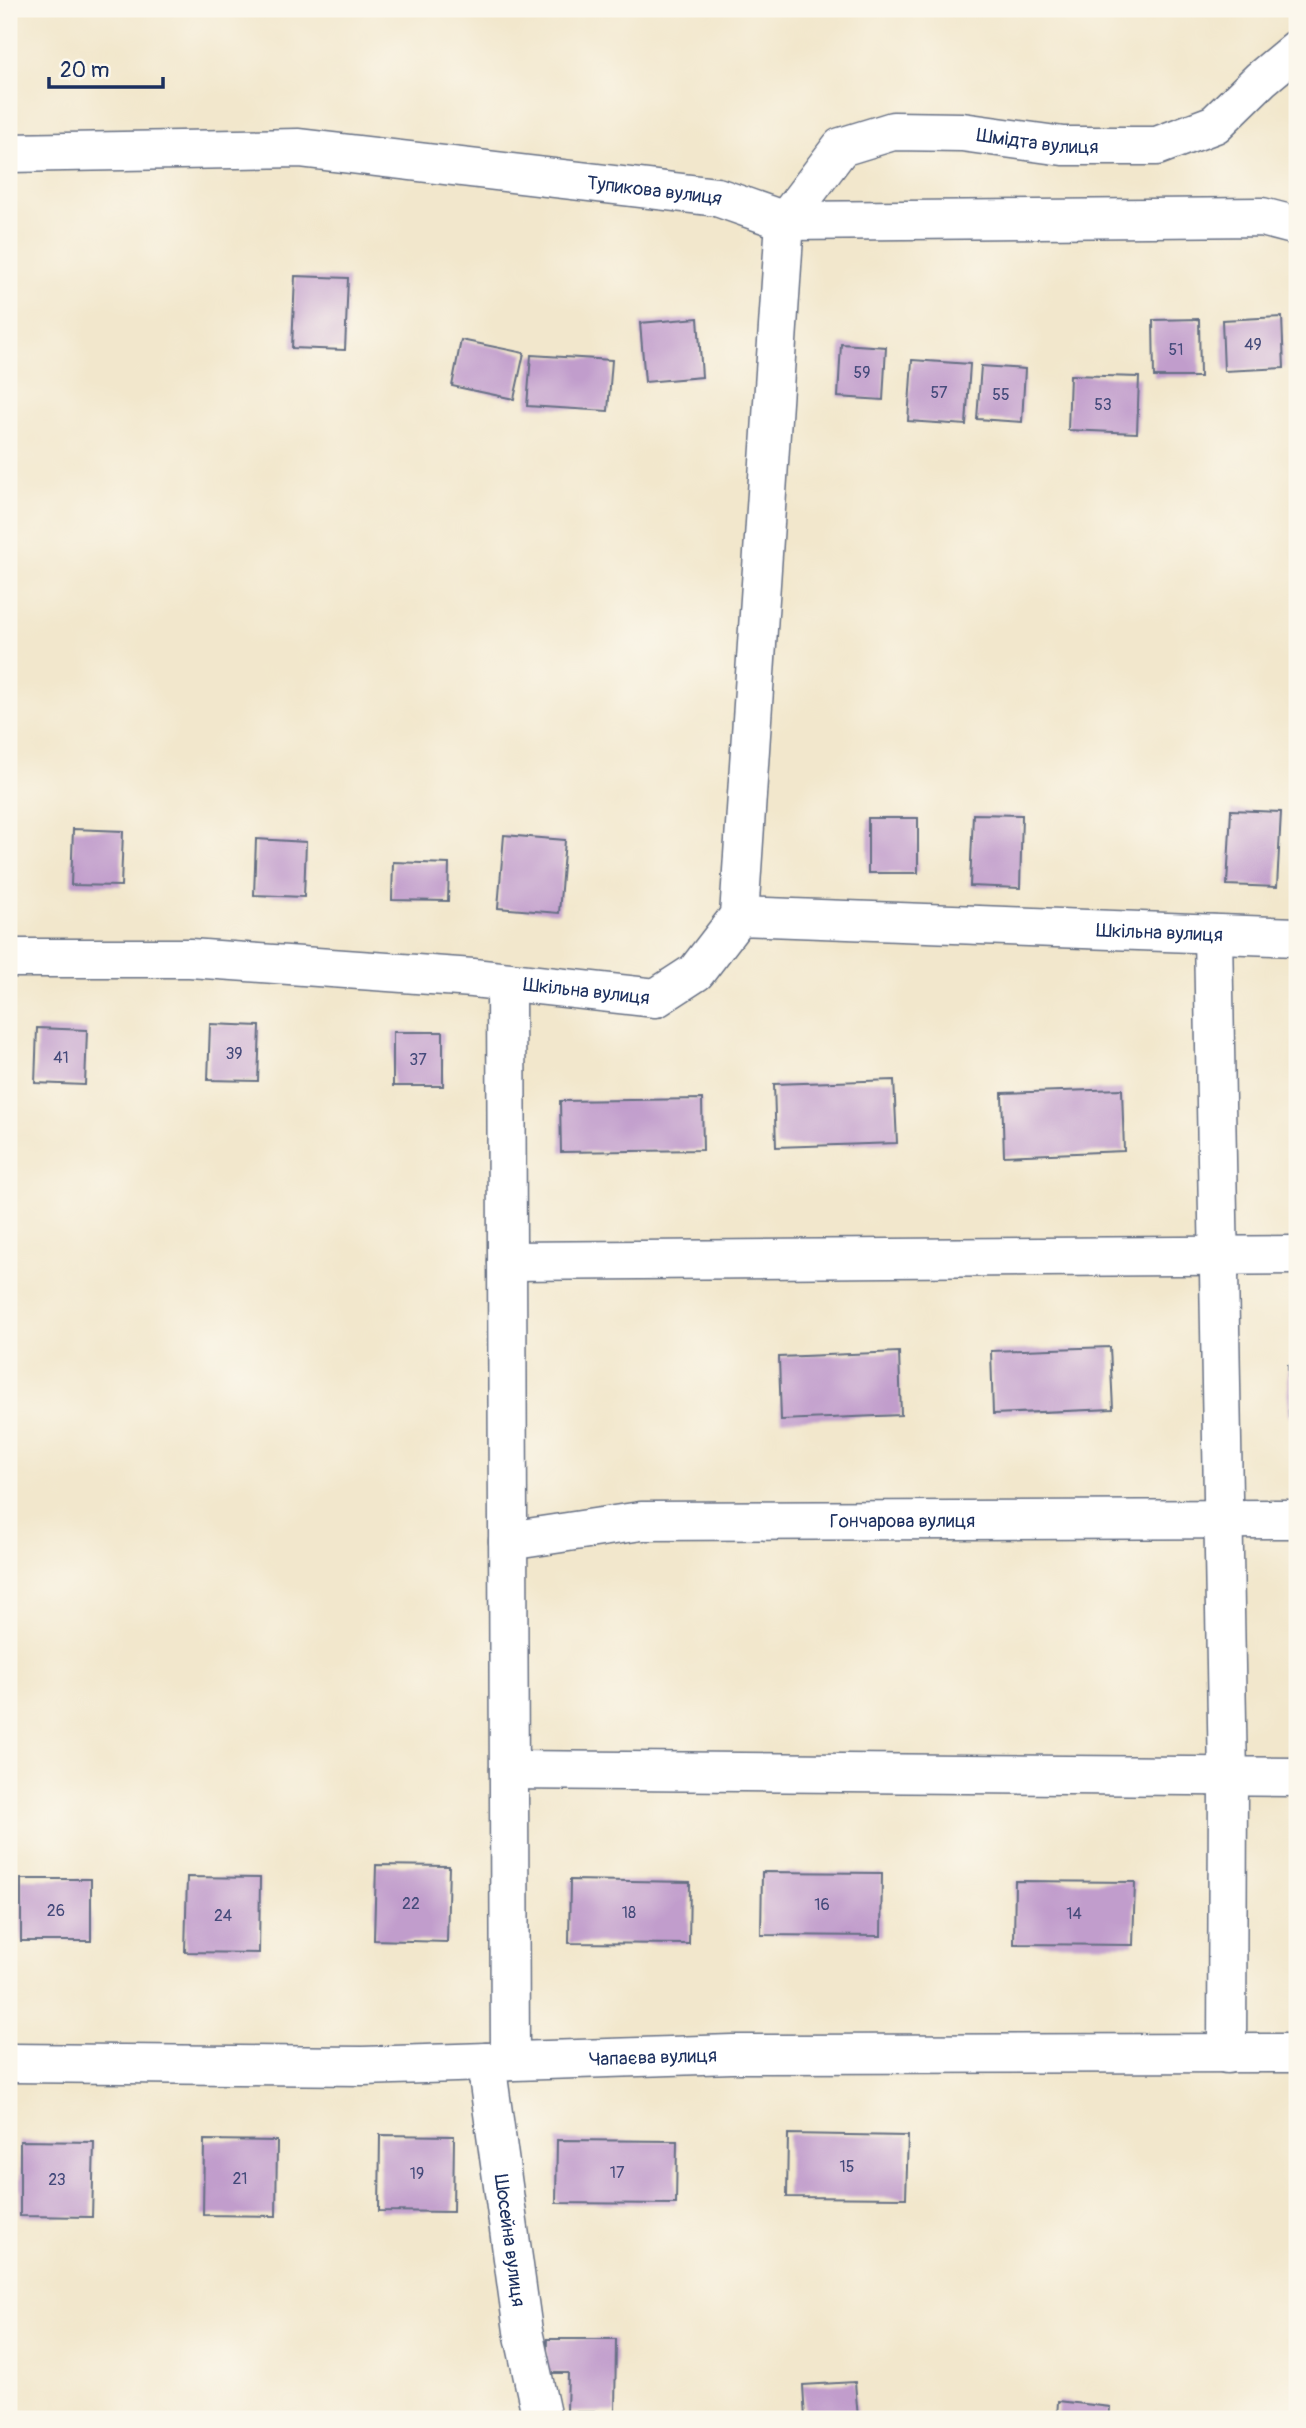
<svg xmlns="http://www.w3.org/2000/svg" width="1306" height="2428" font-family="Pangolin,sans-serif">
  <style>
    .building { fill: #c19dcc }
    .lines { fill: none; stroke-linecap: round; stroke-linejoin: round }
    .street-casing { stroke: #666f84; stroke-width: 41 }
    .street { stroke: #fff; stroke-width: 38 }
    .labels { text-anchor: middle; stroke-width: 5; stroke-linejoin: round; paint-order: stroke }
    .number-label { font-size: 16px; fill: #444a7a }
    .street-label { font-size: 19px; fill: #1b2f5e; stroke: #fbf7ec }
  </style>
  <rect width="100%" height="100%" fill="#fbf7ec"/>
  <filter id="ink" filterUnits="userSpaceOnUse"><feTurbulence type="fractalNoise" baseFrequency=".0143" numOctaves="2"/><feDisplacementMap in="SourceGraphic" scale="14" xChannelSelector="R" yChannelSelector="G"/><feConvolveMatrix kernelMatrix="1 2 1 2 8 2 1 2 1" color-interpolation-filters="sRGB"/></filter>
  <filter id="wash" filterUnits="userSpaceOnUse"><feTurbulence type="fractalNoise" baseFrequency=".00686" numOctaves="4" result="noise"/><feDisplacementMap in="SourceGraphic" scale="28" xChannelSelector="R" yChannelSelector="G"/><feGaussianBlur stdDeviation="1.57" result="paint"/><feColorMatrix in="noise" values="0 0 0 0 0 0 0 0 0 0 0 0 0 0 0 0 0 1.4 0 .05"/><feComposite in="paint" operator="in"/></filter>
  <g filter="url(#wash)">
    <rect width="100%" height="100%" fill="#f2e7cc"/>
    <g id="blocks">
      <path class="building" d="M295,276L348,278L345,350L292,348Z
        M1282,317L1284,368L1224,371L1222,320Z
        M698,318L702,377L645,382L640,323Z
        M1199,319L1200,377H1154L1153,320Z
        M461,340L524,353L514,399L452,386Z
        M841,344L886,347L883,400L838,397Z
        M531,355L612,360L608,411L527,406Z
        M912,360L970,364L966,425L908,421Z
        M981,366L1025,369L1022,422L977,419Z
        M1070,375L1139,377L1137,433L1068,430Z
        M1231,810L1281,812L1277,887L1227,885Z
        M973,814L1022,815L1020,888L970,886Z
        M868,818H918V873H868Z
        M73,829L123,831L121,886L71,885Z
        M504,835L565,840L559,913L498,908Z
        M256,839L306,842L304,897L254,895Z
        M393,862L449,864L448,901L392,900Z
        M210,1024L260,1026L258,1081L208,1080Z
        M37,1028L87,1030L85,1085L35,1083Z
        M393,1032H443V1086H393Z
        M894,1080L897,1143L776,1147L774,1084Z
        M1122,1089L1124,1151L1004,1156L1002,1093Z
        M702,1099L703,1150L561,1152L560,1101Z
        M1110,1347L1113,1409L993,1414L991,1351Z
        M899,1352L901,1415L781,1420L779,1357Z
        M1288,1365H1297V1417H1289Z
        M376,1865L449,1866L447,1942L374,1940Z
        M762,1872L882,1873L881,1936L761,1935Z
        M187,1877L260,1878L259,1953L185,1952Z
        M21,1879H91V1941H21Z
        M570,1880L690,1882L689,1944L569,1943Z
        M1015,1881L1135,1882L1133,1945L1014,1944Z
        M788,2134L908,2136L906,2198L787,2197Z
        M380,2135L454,2136L453,2212L379,2211Z
        M204,2140L277,2141L276,2216L203,2215Z
        M557,2140L677,2141L676,2204L556,2203Z
        M20,2141L94,2142L92,2217L20,2216Z
        M547,2339H616L615,2412H567L568,2373H546Z
        M855,2382L858,2419H805L803,2385Z
        M1058,2401L1110,2407L1109,2419H1057Z"/>
    </g>
  </g>
  <g filter="url(#ink)">
    <use href="#blocks" fill-opacity="0" stroke="#666f84" stroke-width="2"/>
    <g class="lines">
      <g class="street-casing">
        <g id="street">
          <path id="s1" d="M9,153L299,148L717,197L785,221L1262,217L1297,226"/>
          <path id="s2" d="M739,916L785,221L841,147L893,131L962,132L1063,146H1157L1215,124L1261,79L1297,49"/>
          <path d="M1213,934L1228,1778L1227,2054"/>
          <path id="s3" d="M9,958H190L473,978L656,998L696,972L739,916L1297,937"/>
          <path d="M506,982L510,2061"/>
          <path d="M507,1261L1297,1255"/>
          <path id="s4" d="M508,1541L641,1521L1297,1519"/>
          <path d="M509,1770L1297,1777"/>
          <path id="s5" d="M486,2062L523,2331L542,2419"/>
          <path id="s6" d="M9,2063L363,2066L732,2054L1297,2053"/>
        </g>
      </g>
      <use href="#street" class="street"/>
    </g>
  </g>
  <g class="labels">
    <g class="number-label">
      <text x="1253" y="350">49</text>
      <text x="1176" y="355">51</text>
      <text x="862" y="378">59</text>
      <text x="939" y="398">57</text>
      <text x="1001" y="400">55</text>
      <text x="1103" y="410">53</text>
      <text x="234" y="1059">39</text>
      <text x="61" y="1063">41</text>
      <text x="418" y="1065">37</text>
      <text x="411" y="1909">22</text>
      <text x="822" y="1910">16</text>
      <text x="56" y="1916">26</text>
      <text x="629" y="1918">18</text>
      <text x="1074" y="1919">14</text>
      <text x="223" y="1921">24</text>
      <text x="847" y="2172">15</text>
      <text x="617" y="2178">17</text>
      <text x="417" y="2179">19</text>
      <text x="240" y="2184">21</text>
      <text x="57" y="2185">23</text>
    </g>
    <g class="street-label">
      <text dy="7" stroke="none"><textPath href="#s2" startOffset="989">Шмідта вулиця</textPath></text>
      <text dy="7" stroke="none"><textPath href="#s1" startOffset="648">Тупикова вулиця</textPath></text>
      <text dy="7" stroke="none"><textPath href="#s3" startOffset="1188">Шкільна вулиця</textPath></text>
      <text dy="7" stroke="none"><textPath href="#s3" startOffset="579">Шкільна вулиця</textPath></text>
      <text dy="7" stroke="none"><textPath href="#s4" startOffset="396">Гончарова вулиця</textPath></text>
      <text dy="7" stroke="none"><textPath href="#s6" startOffset="644">Чапаєва вулиця</textPath></text>
      <text dy="7" stroke="none"><textPath href="#s5" startOffset="180">Шосейна вулиця</textPath></text>
    </g>
  </g>
  <rect width="1306" height="2428" fill="none" stroke="#fbf7ec" stroke-width="35"/>
  <path d="M49 77v10h114v-10" fill="none" stroke="#1b2f5e" stroke-width="3.5"/>
  <text x="60" y="77" font-size="21" fill="#1b2f5e" stroke="#fbf7ec" stroke-width="5" paint-order="stroke">20 m</text>
</svg>
